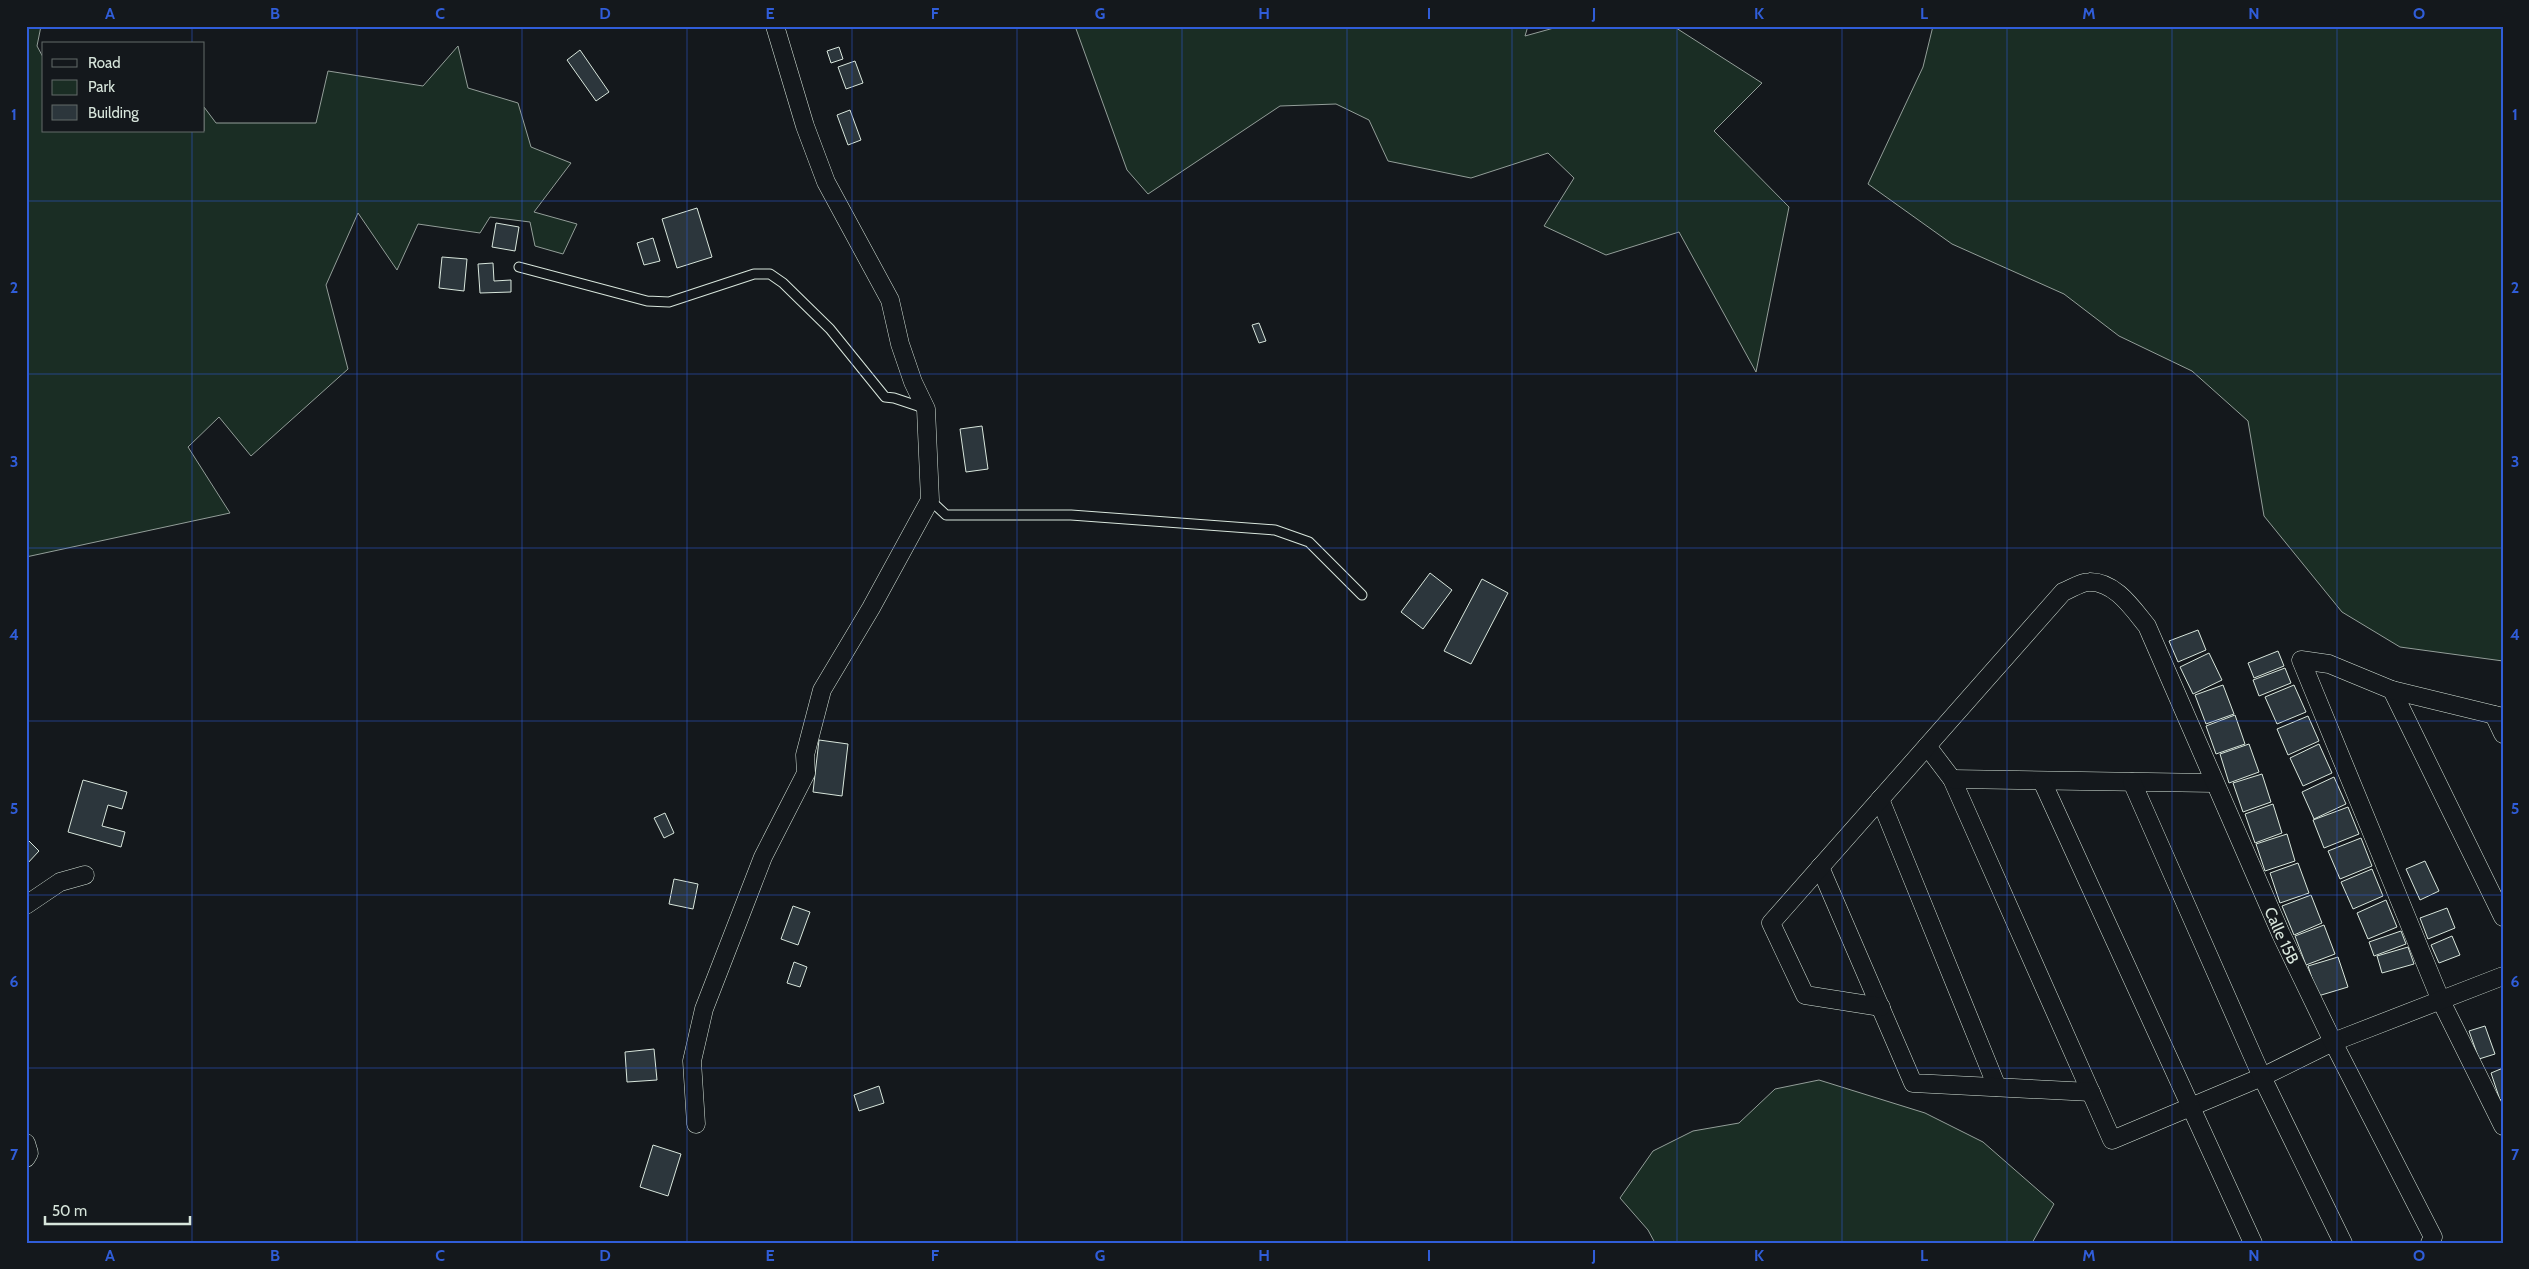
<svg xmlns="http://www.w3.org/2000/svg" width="2529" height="1269" font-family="Cabin,sans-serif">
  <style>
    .green { fill: #1a2d24; stroke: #939e99 }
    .building { fill: #2c363c; stroke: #d8e6dc }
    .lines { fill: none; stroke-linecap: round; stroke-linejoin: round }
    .lane-casing { stroke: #d8e6dc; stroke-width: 11 }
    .street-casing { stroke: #d8e6dc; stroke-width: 19 }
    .lane { stroke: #14181c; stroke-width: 9 }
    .street { stroke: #14181c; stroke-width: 18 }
    .grid { fill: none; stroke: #305dd8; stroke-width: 1; stroke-opacity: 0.55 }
    .labels { text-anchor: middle; stroke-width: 4; stroke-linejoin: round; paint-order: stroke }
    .street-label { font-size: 16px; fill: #d8e6dc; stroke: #14181c }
    .neatline { fill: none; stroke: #305dd8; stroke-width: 2 }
    .grid-label { font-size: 16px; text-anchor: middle; font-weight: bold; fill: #305dd8 }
  </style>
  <rect width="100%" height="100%" fill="#14181c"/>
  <path class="green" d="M26,26H41L37,46L44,59V131H204V107L216,123H316L328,71L423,86L458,46L468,88L518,103L531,147L571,163L534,212L577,224L563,254L535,246L530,222L490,217L480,233L418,224L397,270L358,213L326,285L348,369L251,456L219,417L188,447L230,513L26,557Z
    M1075,26H1528L1525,36L1561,26H1673L1762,83L1714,131L1789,207L1756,372L1679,232L1606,255L1544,226L1574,178L1548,153L1471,178L1388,161L1369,120L1336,104L1280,106L1148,194L1127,170Z
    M1933,26H2503V661L2400,647L2342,612L2264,516L2248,421L2192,371L2119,336L2064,294L1952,244L1868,184L1923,67Z
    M1819,1080L1925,1113L1983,1142L2054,1204L2032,1243H1655L1648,1230L1620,1198L1653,1151L1693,1131L1739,1123L1775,1089Z"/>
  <path class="building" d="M839,47L843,59L831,63L827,51Z
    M580,50L609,92L596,101L567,60Z
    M855,61L863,83L846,89L838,67Z
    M850,110L861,140L848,145L837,115Z
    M697,208L712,257L677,268L662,219Z
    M496,223L519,227L515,251L492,247Z
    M653,238L660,261L644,265L637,243Z
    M442,257L467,259L464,291L439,288Z
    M493,263L494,281L511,280V292L480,293L478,264Z
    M1259,323L1266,341L1259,343L1252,325Z
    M982,426L988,469L966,472L960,429Z
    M1430,573L1452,590L1423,629L1401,612Z
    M1482,579L1508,593L1471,664L1444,651Z
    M2198,630L2206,650L2178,662L2169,641Z
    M2278,651L2284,666L2254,678L2248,663Z
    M2209,653L2222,680L2193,694L2180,667Z
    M2285,668L2291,683L2259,696L2253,680Z
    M2223,685L2234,714L2206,724L2195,695Z
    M2294,685L2306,712L2277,724L2265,697Z
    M2235,715L2245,744L2216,754L2206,726Z
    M2308,716L2319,741L2288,755L2277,729Z
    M819,740L848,744L842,796L813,792Z
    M2249,744L2259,772L2229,783L2220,754Z
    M2319,744L2332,773L2303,786L2290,758Z
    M2262,774L2271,802L2243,812L2233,783Z
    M2334,777L2346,804L2314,819L2302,792Z
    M83,780L127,792L122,809L108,805L102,826L125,832L121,847L68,832Z
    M2273,804L2282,833L2255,843L2245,814Z
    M2348,807L2359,834L2324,848L2313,820Z
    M665,813L674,833L664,838L654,818Z
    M2287,834L2295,861L2265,871L2256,844Z
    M2361,838L2372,866L2340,879L2328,851Z
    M27,839L39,851L26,865V840Z
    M2425,861L2439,891L2420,900L2406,869Z
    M2298,863L2309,893L2280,903L2270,873Z
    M2372,869L2383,896L2353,909L2341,882Z
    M674,879L698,884L693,909L669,904Z
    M2311,895L2322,923L2294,935L2282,906Z
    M2386,900L2397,927L2368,939L2357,913Z
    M793,906L810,912L798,945L781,939Z
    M2447,908L2455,928L2428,939L2420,918Z
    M2324,925L2335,954L2306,965L2295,936Z
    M2401,931L2406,944L2374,956L2369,942Z
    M2452,936L2460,955L2439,963L2431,945Z
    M2408,947L2414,964L2382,973L2377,956Z
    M2338,957L2348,987L2318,996L2308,966Z
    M794,962L807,967L800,987L787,983Z
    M2485,1026L2495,1054L2479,1059L2469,1031Z
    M654,1049L657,1080L627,1082L625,1052Z
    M2503,1068V1099L2500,1100L2491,1073Z
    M879,1086L884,1103L859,1111L854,1095Z
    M653,1145L681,1154L668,1196L640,1187Z"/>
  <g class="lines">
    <g class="lane-casing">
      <path id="lane" d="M519,267L647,301L669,302L754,274H770L783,283L830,329L885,397L894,398L924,408
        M930,500L946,515H1071L1275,530L1309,542L1362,595"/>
    </g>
    <g class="street-casing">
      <g id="street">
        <path d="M2392,690L2503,917"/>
        <path d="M2494,715L2503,734"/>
        <path d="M2503,717L2392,690L2329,664L2301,660L2441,1001L2503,1126"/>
        <path d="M1927,746L1952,779L2112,1140L2262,1077L2333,1042L2503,976"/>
        <path d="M1952,779L2214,783"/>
        <path d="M2042,781L2253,1243"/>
        <path d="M2132,782L2262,1077L2343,1243"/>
        <path d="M1880,799L1997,1087"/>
        <path d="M1820,867L1913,1083L2091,1092"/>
        <path d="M26,905L60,882L85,875"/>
        <path id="s1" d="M1881,1007L1805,995L1771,923L2063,592C2071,589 2081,582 2089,582C2115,581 2133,609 2147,626L2281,934L2333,1042L2433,1237L2430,1243"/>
        <path d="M696,1124L692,1061L704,1009L763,857L806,773L805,755L822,690L871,608L930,500L926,409L913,382L900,344L890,300L826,182L805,126L775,26"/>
        <path d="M26,1143L29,1153L26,1158"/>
      </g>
    </g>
    <use href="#lane" class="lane"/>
    <use href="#street" class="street"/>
  </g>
  <path class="grid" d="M192,26V44M357,26V1243M522,26V1243M687,26V1243M852,26V1243M1017,26V1243M1182,26V1243M1347,26V1243M1512,26V1243M1677,26V1243M1842,26V1243M2007,26V1243M2172,26V1243M2337,26V1243M192,131V1243M26,201H2503M26,374H2503M26,548H2503M26,721H2503M26,895H2503M26,1068H2503"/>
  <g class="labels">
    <g class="street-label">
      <text dy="6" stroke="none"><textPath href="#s1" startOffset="1039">Calle 15B</textPath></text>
    </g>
  </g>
  <rect width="2529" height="1269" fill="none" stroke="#14181c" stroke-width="55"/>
  <rect x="42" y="42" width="162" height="90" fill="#14181c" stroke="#626a69"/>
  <rect x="52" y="59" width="25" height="8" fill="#14181c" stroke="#626a69"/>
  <text x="88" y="68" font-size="15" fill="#d8e6dc">Road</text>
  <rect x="52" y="80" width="25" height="15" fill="#1a2d24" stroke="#626a69"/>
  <text x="88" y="92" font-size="15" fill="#d8e6dc">Park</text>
  <rect x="52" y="105" width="25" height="15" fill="#2c363c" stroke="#626a69"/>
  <text x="88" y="118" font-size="15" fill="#d8e6dc">Building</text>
  <path d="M45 1216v8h145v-8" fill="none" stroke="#d8e6dc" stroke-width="2.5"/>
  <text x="52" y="1216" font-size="15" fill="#d8e6dc" stroke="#14181c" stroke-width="4" paint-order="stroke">50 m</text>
  <rect x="28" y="28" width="2474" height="1214" class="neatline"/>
  <g class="grid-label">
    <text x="110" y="19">A</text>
    <text x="275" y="19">B</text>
    <text x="440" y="19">C</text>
    <text x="605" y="19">D</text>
    <text x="770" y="19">E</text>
    <text x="935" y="19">F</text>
    <text x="1100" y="19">G</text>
    <text x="1264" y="19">H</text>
    <text x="1429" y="19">I</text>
    <text x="1594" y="19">J</text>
    <text x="1759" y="19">K</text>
    <text x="1924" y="19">L</text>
    <text x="2089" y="19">M</text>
    <text x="2254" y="19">N</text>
    <text x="2419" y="19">O</text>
    <text x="14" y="120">1</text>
    <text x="2515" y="120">1</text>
    <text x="14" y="293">2</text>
    <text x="2515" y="293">2</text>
    <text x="14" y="467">3</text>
    <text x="2515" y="467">3</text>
    <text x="14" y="640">4</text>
    <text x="2515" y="640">4</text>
    <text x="14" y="814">5</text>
    <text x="2515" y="814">5</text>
    <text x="14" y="987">6</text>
    <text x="2515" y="987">6</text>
    <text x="14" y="1160">7</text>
    <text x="2515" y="1160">7</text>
    <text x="110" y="1261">A</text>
    <text x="275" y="1261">B</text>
    <text x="440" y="1261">C</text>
    <text x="605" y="1261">D</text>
    <text x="770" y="1261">E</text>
    <text x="935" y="1261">F</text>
    <text x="1100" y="1261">G</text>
    <text x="1264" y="1261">H</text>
    <text x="1429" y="1261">I</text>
    <text x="1594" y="1261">J</text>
    <text x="1759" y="1261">K</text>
    <text x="1924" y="1261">L</text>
    <text x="2089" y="1261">M</text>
    <text x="2254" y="1261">N</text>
    <text x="2419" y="1261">O</text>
  </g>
</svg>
